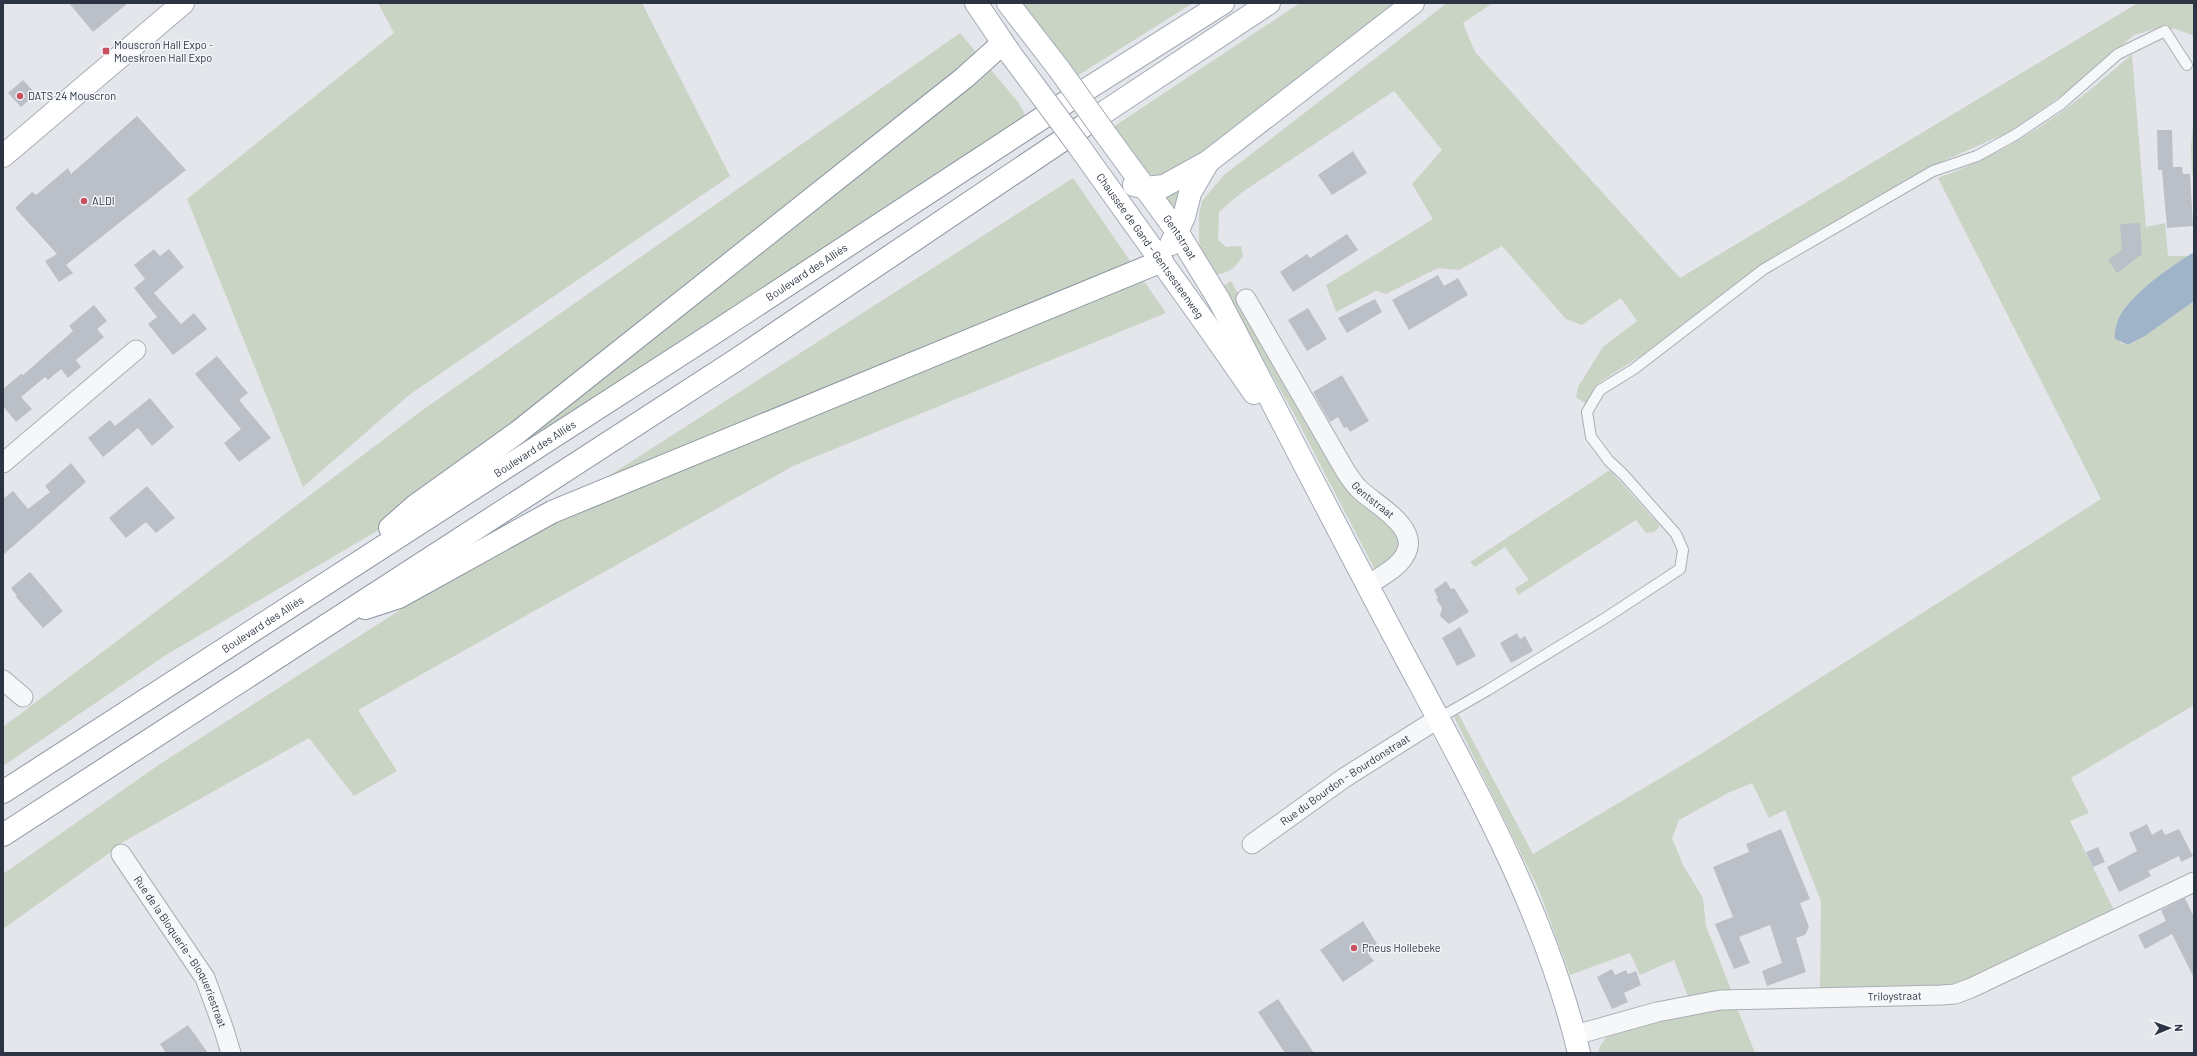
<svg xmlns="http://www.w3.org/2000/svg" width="2197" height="1056" font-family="Barlow,sans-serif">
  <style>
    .green { fill: #c9d4c5 }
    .water { fill: #a0b4c9 }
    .building { fill: #bbc0c8 }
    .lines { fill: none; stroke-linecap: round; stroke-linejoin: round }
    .lane-casing { stroke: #a9adb5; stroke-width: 12 }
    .street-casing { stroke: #a9adb5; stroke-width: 21 }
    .secondary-casing { stroke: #a9adb5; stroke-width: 24 }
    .primary-casing { stroke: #a3abb6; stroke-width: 24 }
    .highway-casing { stroke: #8b94a1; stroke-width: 24 }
    .lane { stroke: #f6f7f9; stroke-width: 10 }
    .street { stroke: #f6f7f9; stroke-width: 19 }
    .secondary { stroke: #fff; stroke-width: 22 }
    .primary { stroke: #fff; stroke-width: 22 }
    .highway { stroke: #fff; stroke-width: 22 }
    .primary-bridge-casing { stroke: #a3abb6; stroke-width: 24; stroke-linecap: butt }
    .primary-bridge { stroke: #fff; stroke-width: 22 }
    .poi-dot { fill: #c94f61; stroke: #f3f5f8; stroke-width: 1.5 }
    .labels { text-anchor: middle; stroke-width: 3; stroke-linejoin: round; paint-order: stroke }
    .poi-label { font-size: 11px; fill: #2c3443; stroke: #f3f5f8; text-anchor: start }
    .street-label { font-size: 11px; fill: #2c3443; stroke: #f3f5f8 }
  </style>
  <rect width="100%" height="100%" fill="#e4e6eb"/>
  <path class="green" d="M378,3H642L730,176L409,395L303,487L187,199L394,33Z
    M1022,3H1193L1077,76Z
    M1300,3H1396L1199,158L1160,178L1145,172L1113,127Z
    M1447,3H1493L1463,23L1475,52L1680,278L2138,3H2194V36L2176,29L2158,28L2134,35L2065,93L2009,132L1925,169L1769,260L1642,355L1597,384L1586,404L1576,397L1578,387L1603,347L1637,321L1621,298L1582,325L1566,319L1502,246L1459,270L1438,268L1386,294L1376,291L1336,312L1326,285L1433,219L1412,184L1442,150L1394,91L1241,193L1219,212L1218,240L1226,247L1241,246L1243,256C1235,267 1231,273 1217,274L1206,261L1199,242V215L1202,201L1224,175Z
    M960,33L1018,102L1030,124L714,333L166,655L3,766V727L424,409Z
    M2132,54L2146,227L2165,223L2168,256H2188L2148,286L2124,309L2120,343L2129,345L2145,336L2194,301V705L2071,778L2089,813L2070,821L2114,910L1972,979L1949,985L1820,993L1821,901L1785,810L1769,818L1752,783L1728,793L1679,820L1672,838L1683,865L1703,898L1706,926L1732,992L1689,999L1674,960L1640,975L1630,953L1570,975L1539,890L1454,717L1458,713L1533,854L1704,752L2101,499L1938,178C1956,171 1974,164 1991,155C2043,130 2089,92 2132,54Z
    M2194,115V174L2192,175L2191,148Z
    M1073,178L1166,313L793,466L358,710L397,771L354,796L309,738L121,843L108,854L3,929V874L160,764Z
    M1183,187L1174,214L1162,196Z
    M1231,281L1325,447L1396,526L1403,549L1382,570L1374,568L1294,414L1222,287Z
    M1610,470L1660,526L1654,532L1646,533L1636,520L1518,595L1515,588L1529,580L1505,547L1475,567L1470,562Z
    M1737,1008L1755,1053H1598C1599,1047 1603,1041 1607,1037C1627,1021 1709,1011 1737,1008Z"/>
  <path class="water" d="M2194,252V301L2145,336L2128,345L2115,339C2114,330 2118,316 2125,308C2143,286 2170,267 2194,252Z"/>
  <path class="building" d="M69,3H128L93,32Z
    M23,80L36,94L21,107L8,93Z
    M137,116L186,170L66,265L73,273L59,282L45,261L57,254L15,208L32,192L36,195L68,168L71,174Z
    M2157,130H2172L2173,167H2182L2183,174H2190L2193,226L2167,228L2162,170H2158Z
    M1353,151L1367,173L1332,195L1318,175Z
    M2140,223L2142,254L2117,273L2108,260L2122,250L2120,224Z
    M1347,234L1358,250L1293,292L1280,272L1307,254L1310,258Z
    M154,249L160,256L169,249L184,267L154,293L181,324L194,313L207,329L173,355L148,324L157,317L134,288L145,279L134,265Z
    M1438,275L1444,286L1458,278L1468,295L1409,330L1392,300Z
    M1375,299L1382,312L1347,333L1338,318Z
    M94,305L107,321L97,329L104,337L76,360L81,367L68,378L61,369L48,380L45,377L21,397L32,409L16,422L3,406V389L21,374L23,375L73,331L69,326Z
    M1308,308L1327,339L1307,351L1288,320Z
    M217,356L248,393L239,400L271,438L239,462L224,443L241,429L195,374Z
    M1342,375L1369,421L1350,432L1347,427L1344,428L1338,417L1330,422L1313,392Z
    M150,398L174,427L152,446L138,428L103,457L88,438L110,420L115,426Z
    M71,463L86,482L3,555V499L13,491L28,509L50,492L45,486Z
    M147,486L175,518L156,533L146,522L126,538L109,518Z
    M30,572L63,611L43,628L16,597L17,596L11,588Z
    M1446,581L1451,589L1454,588L1469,612L1449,624L1440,616L1442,608L1436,599L1438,598L1434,590Z
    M1460,627L1476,656L1457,666L1442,638Z
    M1517,633L1520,639L1525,636L1533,651L1511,663L1500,643Z
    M2147,824L2152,835L2162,829L2165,835L2179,829L2193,856L2181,862L2179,856L2148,871L2151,876L2119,892L2107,867L2137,851L2129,833Z
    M1781,829L1810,899L1800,903L1809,927L1805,935L1796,938L1806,972L1767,986L1762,971L1782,963L1770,925L1739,937L1750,963L1734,969L1715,924L1733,917L1713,867L1749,852L1746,844Z
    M2098,847L2105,862L2093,867L2086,852Z
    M2185,898L2194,917V978L2172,934L2145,949L2138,935L2166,921L2161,910Z
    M1363,921L1377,944L1367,952L1374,961L1343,982L1320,950Z
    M1612,969L1615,975L1626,970L1628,974L1636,971L1641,985L1624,993L1628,1002L1612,1009L1597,977Z
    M1278,999L1314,1053H1285L1258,1012Z
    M188,1025L208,1053H166L160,1044Z"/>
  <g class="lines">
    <g class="lane-casing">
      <path id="lane" d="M1439,718L1488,690L1607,617L1680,569L1683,550L1676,534L1623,474L1609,461L1591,437L1587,412L1600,390L1634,369L1764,269L1933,171L1977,156L2015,135L2061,104L2118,54L2165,31L2187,65"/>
    </g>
    <g class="street-casing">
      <g id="street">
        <path id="s1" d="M1246,299L1346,472C1350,478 1354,484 1359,489C1379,508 1430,532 1398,564C1390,572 1377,579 1368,585"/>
        <path d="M3,463L136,350"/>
        <path d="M3,680L23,697"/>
        <path id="s2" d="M1252,844L1344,778L1439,718"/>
        <path id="s3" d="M121,854L205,978L223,1027L231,1053"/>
        <path id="s4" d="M1575,1035L1657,1012L1720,1000L1941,995L1955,994L1971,988L2194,882"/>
      </g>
    </g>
    <g class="secondary-casing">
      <path id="secondary" d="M3,156L183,3"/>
    </g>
    <g class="primary-casing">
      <g id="primary">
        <path d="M976,3L1012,56"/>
        <path d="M1008,3L1059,69"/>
        <path d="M1065,103L1223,3"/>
        <path d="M1082,127L1269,3"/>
        <path id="s5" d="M1107,136L1178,233L1219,300C1282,421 1344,542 1408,662C1475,787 1546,914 1579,1053"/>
        <path id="s6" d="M1078,145L1211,331L1254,393"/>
        <path d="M1134,185L1145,188L1164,186L1209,161L1413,3"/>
        <path d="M1171,244L1184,217L1190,193L1208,162"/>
      </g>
    </g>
    <g class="highway-casing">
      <g id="highway">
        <path d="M390,528L415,506L518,432L964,78L1003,43"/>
        <path d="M365,608L399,597L552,512L1162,261"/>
        <path id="s7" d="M3,792L714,333L1065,103"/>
        <path d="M3,835L736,360L1082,127"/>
      </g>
    </g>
    <use href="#lane" class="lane"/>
    <use href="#street" class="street"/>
    <use href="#secondary" class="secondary"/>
    <use href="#primary" class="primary"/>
    <use href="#highway" class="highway"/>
    <g class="primary-bridge-casing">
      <path id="primary-bridge" d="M1012,56L1078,145
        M1059,69L1107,136"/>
    </g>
    <use href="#primary-bridge" class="primary-bridge"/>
  </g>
  <g class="poi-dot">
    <rect x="102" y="47" width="8" height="8" rx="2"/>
    <circle cx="20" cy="96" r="4"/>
    <circle cx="84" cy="201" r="4"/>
    <circle cx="1354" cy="948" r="4"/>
  </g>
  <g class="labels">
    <g class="poi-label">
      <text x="114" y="49">Mouscron Hall Expo -<tspan x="114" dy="13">Moeskroen Hall Expo</tspan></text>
      <text x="28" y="100">DATS 24 Mouscron</text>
      <text x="92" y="205">ALDI</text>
      <text x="1362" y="952">Pneus Hollebeke</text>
    </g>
    <g class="street-label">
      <text dy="4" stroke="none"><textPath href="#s5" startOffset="125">Gentstraat</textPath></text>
      <text dy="4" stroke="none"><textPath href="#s6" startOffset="124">Chaussée de Gand - Gentsesteenweg</textPath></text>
      <text dy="4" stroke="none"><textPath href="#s7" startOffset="957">Boulevard des Alliés</textPath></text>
      <text dy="4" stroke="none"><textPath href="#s7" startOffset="633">Boulevard des Alliés</textPath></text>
      <text dy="4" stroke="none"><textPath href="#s1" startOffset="239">Gentstraat</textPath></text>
      <text dy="4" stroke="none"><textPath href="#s7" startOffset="309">Boulevard des Alliés</textPath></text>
      <text dy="4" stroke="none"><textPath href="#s2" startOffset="113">Rue du Bourdon - Bourdonstraat</textPath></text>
      <text dy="4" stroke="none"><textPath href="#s3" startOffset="115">Rue de la Bloquerie - Bloqueriestraat</textPath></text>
      <text dy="4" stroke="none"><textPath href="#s4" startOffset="324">Triloystraat</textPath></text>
    </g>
  </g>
  <rect width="2197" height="1056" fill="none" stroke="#2c3443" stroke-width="8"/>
  <g transform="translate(2169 1028) rotate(88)" stroke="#f3f5f8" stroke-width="3" paint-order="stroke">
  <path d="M0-3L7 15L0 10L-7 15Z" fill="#2c3443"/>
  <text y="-6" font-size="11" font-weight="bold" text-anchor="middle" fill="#2c3443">N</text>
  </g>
</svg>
